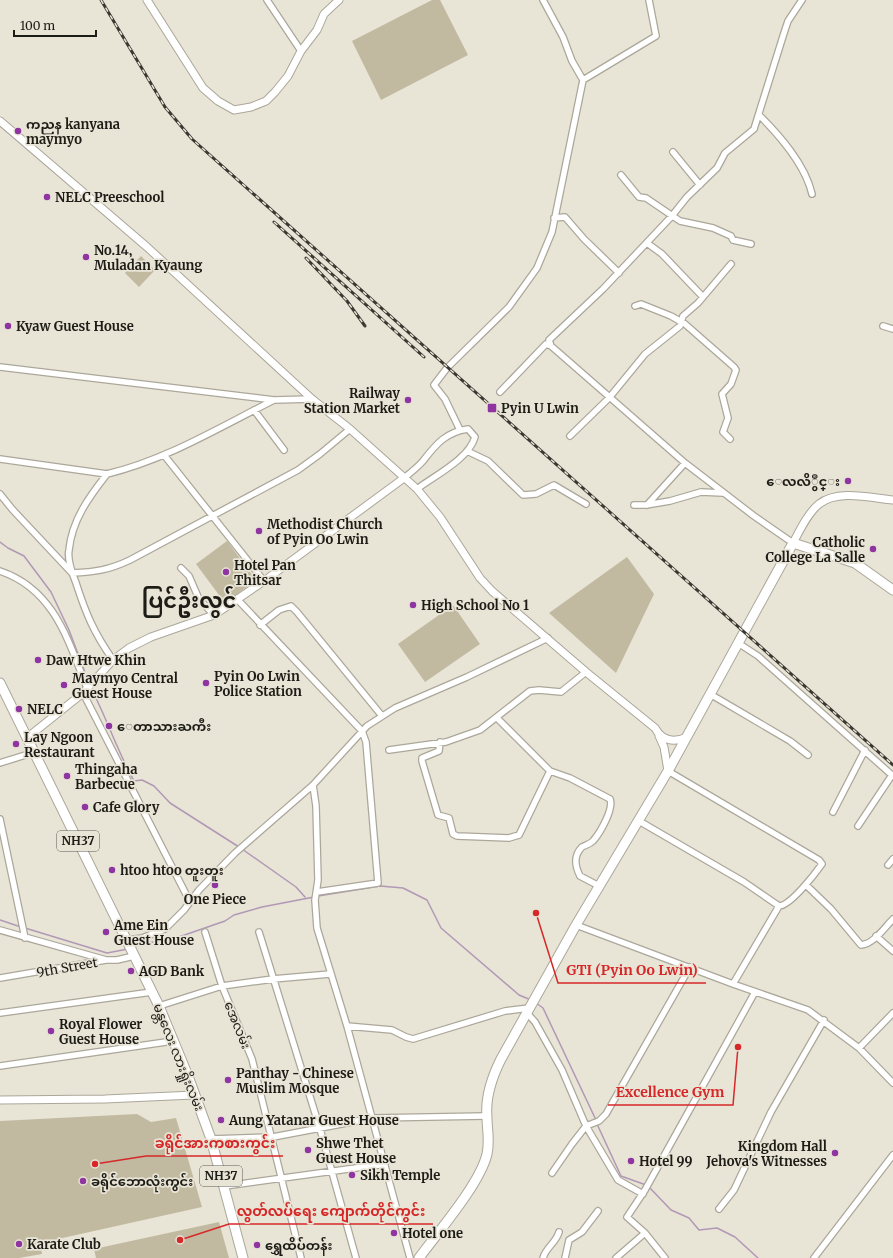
<svg xmlns="http://www.w3.org/2000/svg" width="893" height="1258" font-family="Merriweather,'Noto Sans Myanmar',serif">
  <style>
    .green { fill: #c2baa0 }
    .lines { fill: none; stroke-linecap: round; stroke-linejoin: round }
    .stream { stroke: #b199b6; stroke-width: 1.5 }
    .minor-casing { stroke: #aba79a; stroke-width: 8 }
    .tertiary-casing { stroke: #aba79a; stroke-width: 9 }
    .primary-casing { stroke: #aba79a; stroke-width: 11 }
    .trunk-casing { stroke: #aba79a; stroke-width: 11 }
    .minor { stroke: #fff; stroke-width: 5.5 }
    .tertiary { stroke: #fff; stroke-width: 7 }
    .primary { stroke: #fff; stroke-width: 9 }
    .trunk { stroke: #fff; stroke-width: 9 }
    .rail-casing { stroke: #3a3831; stroke-width: 3 }
    .rail { stroke: #e8e4d6; stroke-width: 1.5; stroke-dasharray: 4.5; stroke-linecap: butt }
    .poi-dot { fill: #8f35a1; stroke: #e8e4d6; stroke-width: 1.5 }
    .labels { text-anchor: middle; stroke-width: 3.5; stroke-linejoin: round; paint-order: stroke }
    .shield { fill: #e8e4d6; stroke: #5b5850; stroke-width: 1 }
    .shield-label { font-size: 12px; font-weight: bold; fill: #1e1c17 }
    .poi-label { font-size: 13px; font-weight: bold; fill: #1e1c17; stroke: #e8e4d6; text-anchor: start }
    .street-label { font-size: 13px; fill: #1e1c17; stroke: #e8e4d6 }
    .town-label { font-size: 21px; font-weight: bold; fill: #1e1c17; stroke: #e8e4d6 }
    .leader { fill: none; stroke: #d62828; stroke-width: 1.5 }
    .callout-dot { fill: #d62828; stroke: #e8e4d6; stroke-width: 1.5 }
    .callout-label { font-size: 14px; text-anchor: middle; font-weight: bold; fill: #d62828; stroke: #e8e4d6; stroke-width: 3.5; stroke-linejoin: round; paint-order: stroke }
  </style>
  <rect width="100%" height="100%" fill="#e8e4d6"/>
  <path class="green" d="M432,0H440L468,55L381,100L352,41Z
    M141,256L155,270L139,287L125,273Z
    M227,541L256,580L225,603L196,564Z
    M627,557L654,594L616,673L549,613Z
    M453,605L480,644L425,682L398,644Z
    M137,1114L151,1122L176,1118L202,1207L40,1243L42,1254L19,1258H0V1121Z
    M219,1222L229,1258H96L94,1249Z"/>
  <g class="lines">
    <path class="stream" d="M0,542L8,548L24,556L51,592L69,630L89,683
      M91,688C107,719 117,750 134,781L142,780L154,786L170,803L239,847
      M242,849L296,887L305,897
      M318,896L380,886L403,888L427,900L441,928L519,995L531,1000
      M0,920L21,927
      M25,928L107,953L128,949
      M134,947L140,944L173,939L225,921L234,915L262,907L314,897
      M536,1003L543,1008L596,1120
      M597,1124L621,1176L646,1185
      M649,1187L671,1210L689,1218L699,1230L717,1228L735,1237L758,1258"/>
    <g class="minor-casing">
      <path id="minor" d="M267,0L301,51
        M543,0L563,37L572,61L583,80
        M759,115C780,136 805,164 812,194
        M673,152L700,185
        M621,175L639,197L646,198L680,221L713,228L731,236L733,240L751,244
        M554,218L565,217L584,239L619,273
        M647,243L662,254L703,297
        M635,306L641,304L671,316L685,324L734,367L736,370L731,384L722,394L728,418L723,432L730,439
        M883,326L893,329
        M0,367L274,400L312,399
        M500,392L546,344L551,346
        M254,410L284,450
        M460,430L445,399L434,385L447,368L509,307L537,268L552,232L583,80L656,36L649,0
        M570,436L609,398L645,354L680,326L683,316L698,303L731,264
        M467,451L488,461L523,495L536,494L554,485L586,504
        M164,455L264,581
        M0,459L107,474C166,460 220,427 274,400
        M107,474C89,497 72,520 69,550C67,560 72,573 76,583C86,614 94,633 113,660
        M404,478C410,473 418,467 423,461C436,444 446,432 468,429L475,437C469,459 434,476 417,489
        M0,494L12,509L72,573C95,572 109,570 130,560L298,470L320,454L350,429
        M634,505H646L670,501L701,492L723,493
        M647,505L685,463
        M793,543L754,516L685,463L558,352L551,346L549,340L603,289L671,217L687,197L717,168L725,153L754,129L784,33L788,21L802,0
        M181,568L189,576L199,599L214,615
        M0,571C54,589 68,640 87,688
        M238,600L362,731L366,742L378,883L317,892
        M260,625L279,610L291,606L297,612L382,716
        M738,643L758,656L893,776
        M83,693L190,902
        M710,694L790,741L808,755
        M497,718L550,771L570,778L610,799C614,809 600,833 593,841C590,844 586,845 582,847C573,856 575,866 580,876L599,886
        M440,742L439,751L422,758V761L438,815L449,818L453,834L457,836L509,838L519,835L550,771
        M389,750L446,742L480,730L530,691L539,690L561,692L586,672
        M0,763L35,752
        M668,771L819,860L822,864C815,874 790,906 779,906L733,984
        M313,785L316,806L318,880L315,900L317,928L347,1026L410,1258
        M833,812L865,750
        M0,819L25,938
        M639,821L744,882L779,906
        M858,826L892,775
        M888,865L893,859
        M806,885L831,909L861,945C874,944 885,927 893,919
        M576,925L733,984L808,1010L859,1048L893,1083
        M0,930L106,960
        M205,932L222,986L252,1059L301,1258
        M259,932L320,1129L356,1258
        M876,936L893,951
        M127,940L142,938L165,929L184,910L199,890L235,853L313,785L367,726L395,708L467,677L548,638
        M0,978L106,960H117L134,956
        M159,1006L222,986L273,979L330,974
        M0,1013L152,992
        M527,1013L535,1022L562,1070L586,1126L599,1121L606,1114L690,967
        M347,1026L392,1030L406,1037L413,1039L505,1011L529,1008
        M859,1048L893,1013
        M0,1066L173,1041
        M211,1139L273,1137L373,1118L486,1116
        M552,1173L572,1144L586,1126L618,1180L643,1194
        M225,1186L385,1164
        M719,1209L734,1190L771,1112L824,1020
        M543,1258C546,1247 556,1243 559,1232
        M565,1258L569,1240L582,1232L598,1211
        M616,1258L645,1233
        M665,1258L645,1233L627,1217L645,1190L755,992
        M814,1258L893,1155"/>
    </g>
    <g class="tertiary-casing">
      <path id="tertiary" d="M147,0L203,88L218,101L234,110L251,107L266,101L275,92L288,76L301,51L317,30L324,14L339,0
        M0,121L147,247L312,399L350,429L417,489L440,517L480,578L492,591L586,672L655,728C662,741 674,743 687,737
        M793,543C800,530 808,513 819,504C838,489 871,498 893,500
        M659,736L664,747L668,771
        M28,737L83,693L113,660L129,648L151,637L214,615L264,581L404,478
        M0,1100L105,1099L194,1095"/>
    </g>
    <g class="primary-casing">
      <path id="primary" d="M419,1258C438,1232 480,1184 487,1154C490,1141 487,1130 487,1117C485,1096 492,1077 501,1059L576,925L668,771L793,543L855,563L893,590"/>
    </g>
    <g class="trunk-casing">
      <path id="trunk" d="M0,683L159,1006L188,1076L211,1139L243,1258"/>
    </g>
    <use href="#minor" class="minor"/>
    <use href="#tertiary" class="tertiary"/>
    <use href="#primary" class="primary"/>
    <use href="#trunk" class="trunk"/>
    <g class="rail-casing">
      <path id="rail" d="M101,0L165,107L192,139L893,765
        M274,222L424,357
        M306,258L347,301L365,326"/>
    </g>
    <use href="#rail" class="rail"/>
  </g>
  <g class="poi-dot">
    <circle cx="18" cy="131" r="4"/>
    <circle cx="47" cy="197" r="4"/>
    <circle cx="86" cy="257" r="4"/>
    <circle cx="8" cy="326" r="4"/>
    <circle cx="408" cy="400" r="4"/>
    <rect x="487" y="403" width="10" height="10" rx="2"/>
    <circle cx="848" cy="481" r="4"/>
    <circle cx="259" cy="531" r="4"/>
    <circle cx="873" cy="549" r="4"/>
    <circle cx="226" cy="572" r="4"/>
    <circle cx="413" cy="605" r="4"/>
    <circle cx="38" cy="660" r="4"/>
    <circle cx="206" cy="683" r="4"/>
    <circle cx="64" cy="685" r="4"/>
    <circle cx="19" cy="709" r="4"/>
    <circle cx="109" cy="726" r="4"/>
    <circle cx="16" cy="744" r="4"/>
    <circle cx="67" cy="776" r="4"/>
    <circle cx="85" cy="807" r="4"/>
    <circle cx="112" cy="870" r="4"/>
    <circle cx="215" cy="885" r="4"/>
    <circle cx="106" cy="932" r="4"/>
    <circle cx="131" cy="971" r="4"/>
    <circle cx="51" cy="1031" r="4"/>
    <circle cx="228" cy="1080" r="4"/>
    <circle cx="221" cy="1120" r="4"/>
    <circle cx="308" cy="1150" r="4"/>
    <circle cx="835" cy="1153" r="4"/>
    <circle cx="631" cy="1161" r="4"/>
    <circle cx="352" cy="1175" r="4"/>
    <circle cx="83" cy="1181" r="4"/>
    <circle cx="394" cy="1233" r="4"/>
    <circle cx="19" cy="1244" r="4"/>
    <circle cx="257" cy="1245" r="4"/>
  </g>
  <g class="labels">
    <g class="shield">
      <rect x="57" y="831" width="42" height="20" rx="3"/>
      <rect x="200" y="1166" width="42" height="20" rx="3"/>
    </g>
    <g class="shield-label">
      <text x="78" y="845">NH37</text>
      <text x="221" y="1180">NH37</text>
    </g>
    <g class="poi-label">
      <text x="26" y="129">ကညန kanyana<tspan x="26" dy="15">maymyo</tspan></text>
      <text x="55" y="202">NELC Preeschool</text>
      <text x="94" y="255">No.14,<tspan x="94" dy="15">Muladan Kyaung</tspan></text>
      <text x="16" y="331">Kyaw Guest House</text>
      <text x="400" y="398" text-anchor="end">Railway<tspan x="400" dy="15">Station Market</tspan></text>
      <text x="501" y="413">Pyin U Lwin</text>
      <text x="840" y="486" text-anchor="end">ေလလိွဳင္း</text>
      <text x="267" y="529">Methodist Church<tspan x="267" dy="15">of Pyin Oo Lwin</tspan></text>
      <text x="865" y="547" text-anchor="end">Catholic<tspan x="865" dy="15">College La Salle</tspan></text>
      <text x="234" y="570">Hotel Pan<tspan x="234" dy="15">Thitsar</tspan></text>
      <text x="421" y="610">High School No 1</text>
      <text x="46" y="665">Daw Htwe Khin</text>
      <text x="214" y="681">Pyin Oo Lwin<tspan x="214" dy="15">Police Station</tspan></text>
      <text x="72" y="683">Maymyo Central<tspan x="72" dy="15">Guest House</tspan></text>
      <text x="27" y="714">NELC</text>
      <text x="117" y="731">ေတာသားႀကီး</text>
      <text x="24" y="742">Lay Ngoon<tspan x="24" dy="15">Restaurant</tspan></text>
      <text x="75" y="774">Thingaha<tspan x="75" dy="15">Barbecue</tspan></text>
      <text x="93" y="812">Cafe Glory</text>
      <text x="120" y="875">htoo htoo တူးတူး</text>
      <text x="215" y="904" text-anchor="middle">One Piece</text>
      <text x="114" y="930">Ame Ein<tspan x="114" dy="15">Guest House</tspan></text>
      <text x="139" y="976">AGD Bank</text>
      <text x="59" y="1029">Royal Flower<tspan x="59" dy="15">Guest House</tspan></text>
      <text x="236" y="1078">Panthay - Chinese<tspan x="236" dy="15">Muslim Mosque</tspan></text>
      <text x="229" y="1125">Aung Yatanar Guest House</text>
      <text x="316" y="1148">Shwe Thet<tspan x="316" dy="15">Guest House</tspan></text>
      <text x="827" y="1151" text-anchor="end">Kingdom Hall<tspan x="827" dy="15">Jehova's Witnesses</tspan></text>
      <text x="639" y="1166">Hotel 99</text>
      <text x="360" y="1180">Sikh Temple</text>
      <text x="91" y="1186">ခရိုင်ဘောလုံးကွင်း</text>
      <text x="402" y="1238">Hotel one</text>
      <text x="27" y="1249">Karate Club</text>
      <text x="265" y="1250">ရွှေထိပ်တန်း</text>
    </g>
    <g class="street-label">
      <text transform="translate(67 967) rotate(-10)" y="5">9th Street</text>
      <text transform="translate(238 1025) rotate(68)" y="5">အေလမ်း</text>
      <text transform="translate(179 1057) rotate(68)" y="5">မန္တလေး လားရှိုးလမ်း</text>
    </g>
    <g class="town-label">
      <text x="189" y="608">ပြင်ဦးလွင်</text>
    </g>
  </g>
  <path class="leader" d="M536 913L558 983H706M738 1047L733 1105H608M95 1164L146 1156H283M180 1240L229 1224H433"/>
  <g class="callout-dot">
    <circle cx="536" cy="913" r="4"/>
    <circle cx="738" cy="1047" r="4"/>
    <circle cx="95" cy="1164" r="4"/>
    <circle cx="180" cy="1240" r="4"/>
  </g>
  <g class="callout-label">
    <text x="632" y="975">GTI (Pyin Oo Lwin)</text>
    <text x="670" y="1097">Excellence Gym</text>
    <text x="215" y="1148">ခရိုင်အားကစားကွင်း</text>
    <text x="331" y="1216">လွတ်လပ်ရေး ကျောက်တိုင်ကွင်း</text>
  </g>
  <path d="M14 30v6h82v-6" fill="none" stroke="#1e1c17" stroke-width="2"/>
  <text x="20" y="30" font-size="12" fill="#1e1c17" stroke="#e8e4d6" stroke-width="3" paint-order="stroke">100 m</text>
</svg>
